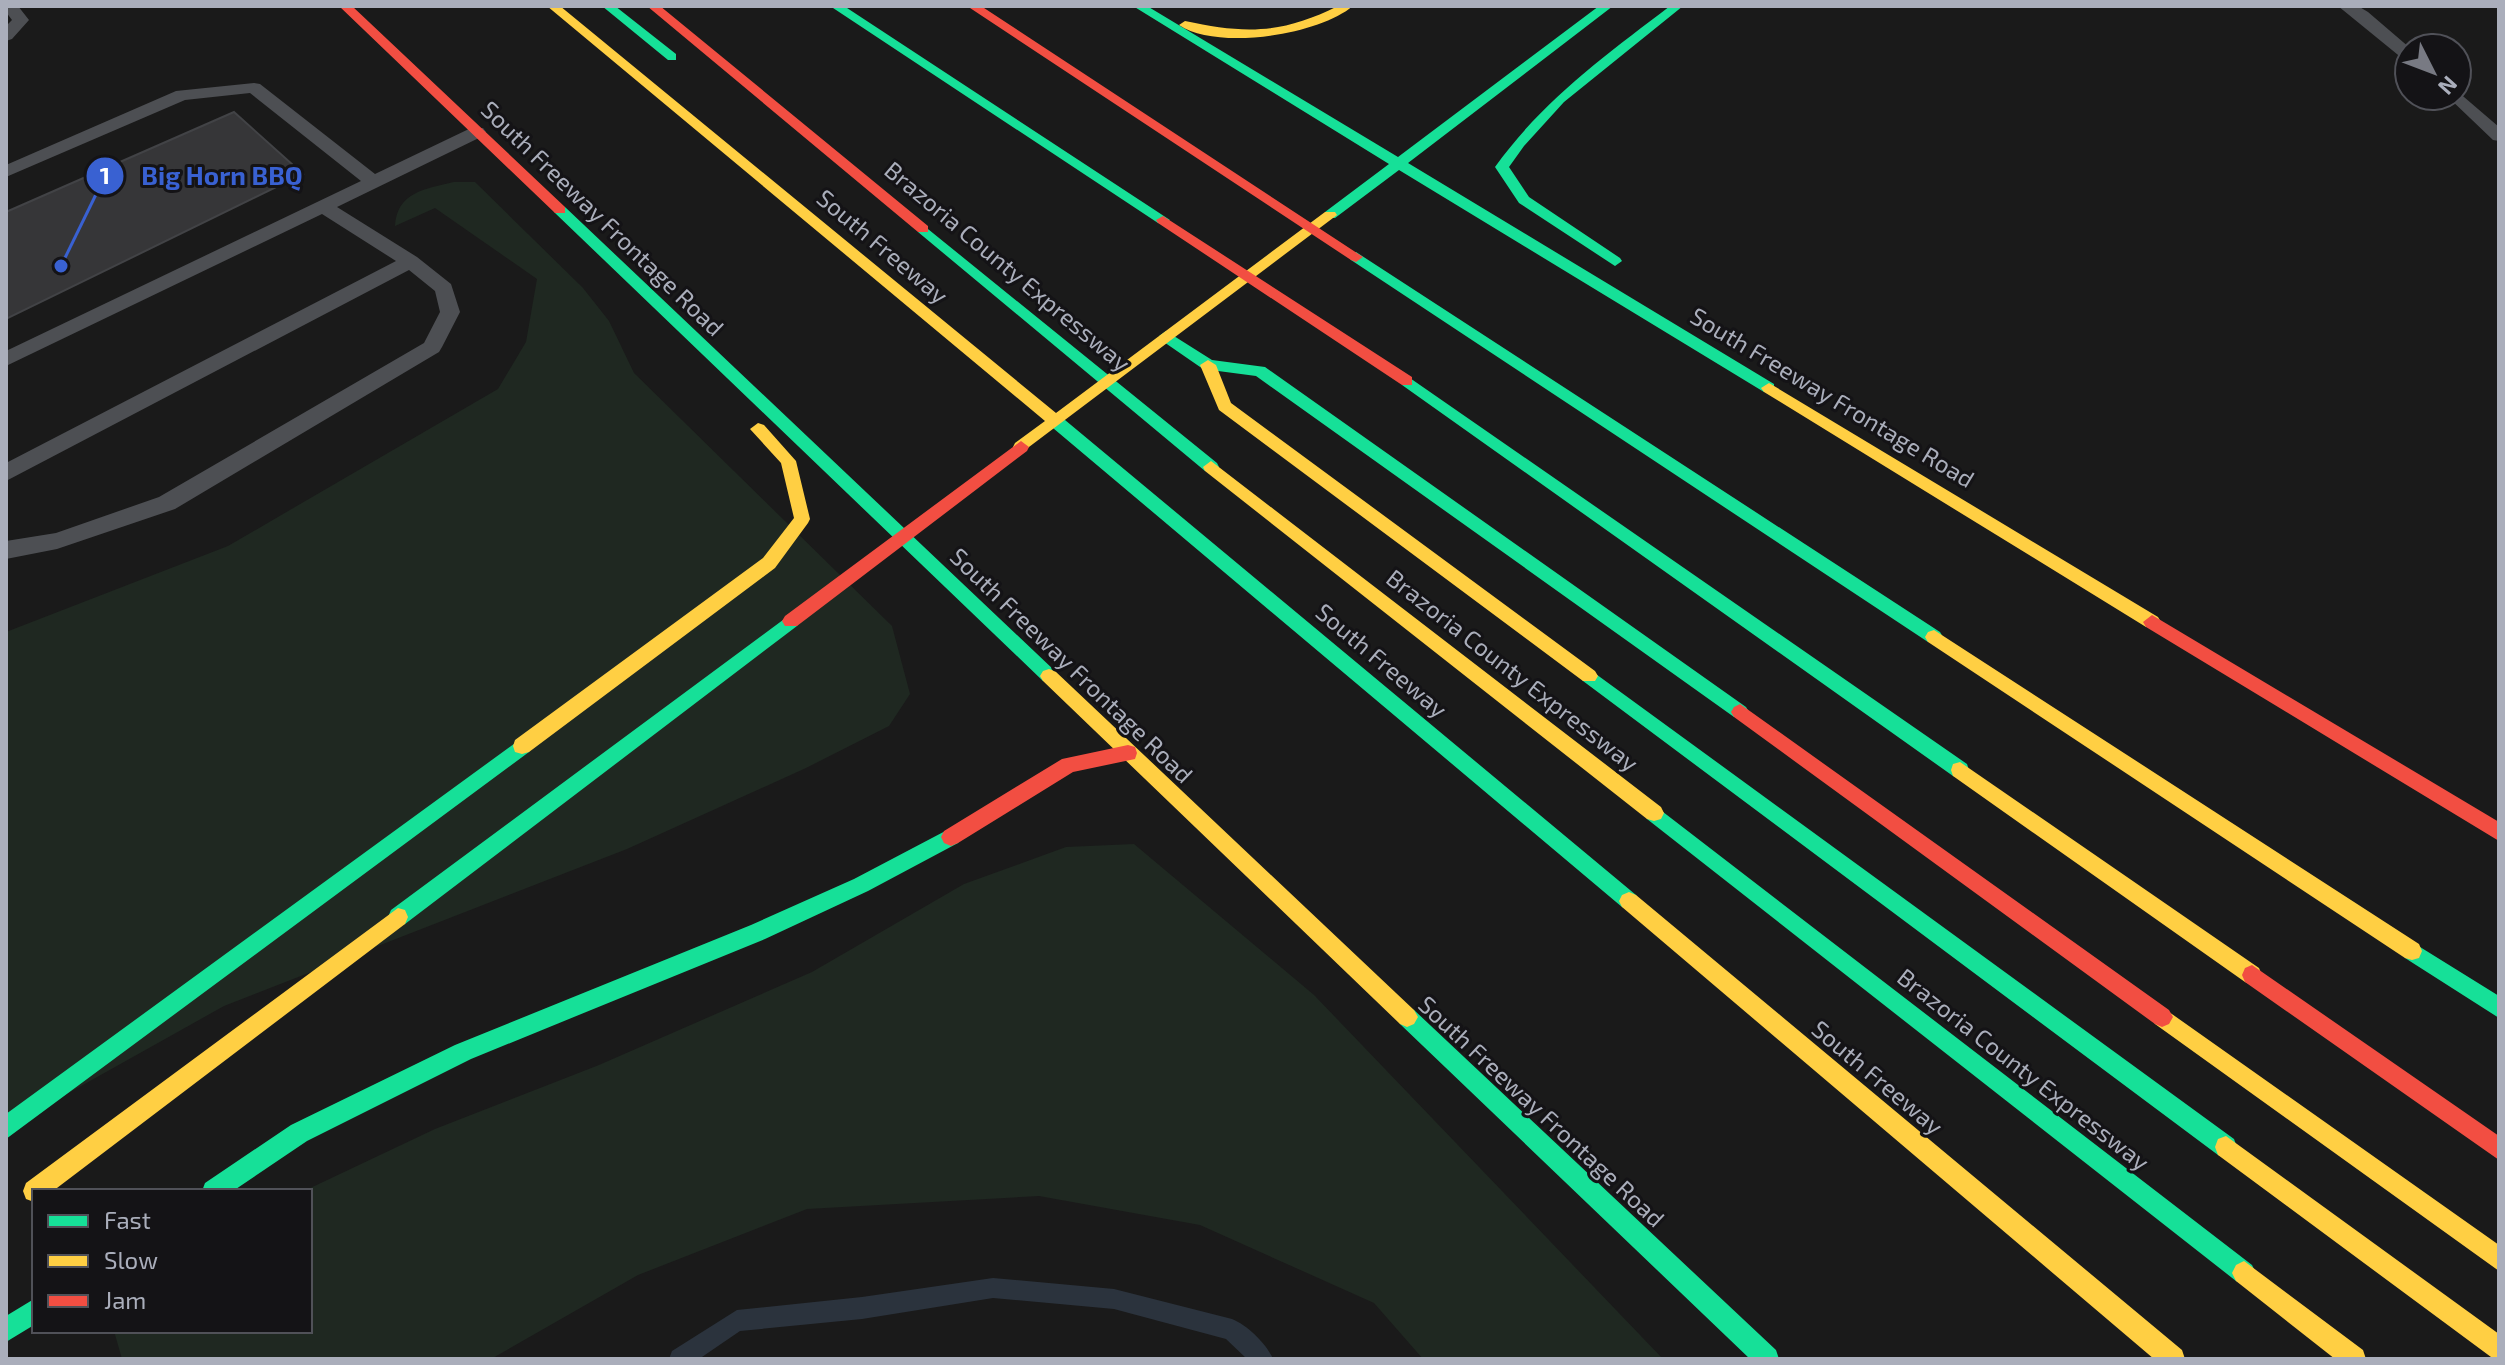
<svg xmlns="http://www.w3.org/2000/svg" width="2505" height="1365" font-family="'Exo 2',sans-serif">
  <style>
    .green { fill: #1f2821 }
    .lines { fill: none; stroke-linecap: round; stroke-linejoin: round }
    .stream { fill: #2b333d; fill-rule: evenodd }
    .building { fill: #363638; stroke: #424346; stroke-width: 2 }
    .lane { fill: #4d4f53; fill-rule: evenodd }
    .fast { fill: #16e098; fill-rule: evenodd }
    .slow { fill: #ffcf43; fill-rule: evenodd }
    .jam { fill: #f24e42; fill-rule: evenodd }
    .labels { text-anchor: middle; stroke-width: 6; stroke-linejoin: round; paint-order: stroke }
    .street-label { font-size: 24px; fill: #aaaebb; stroke: #141316 }
    .leader { fill: none; stroke: #3961d2; stroke-width: 3 }
    .callout-dot { fill: #3961d2; stroke: #141316; stroke-width: 3 }
    .mark-label { font-size: 24px; text-anchor: middle; font-weight: bold; fill: #fff }
    .callout-label { font-size: 26px; text-anchor: middle; font-weight: bold; fill: #3961d2; stroke: #141316; stroke-width: 6; stroke-linejoin: round; paint-order: stroke }
  </style>
  <rect width="100%" height="100%" fill="#1a1a1a"/>
  <path class="green" d="M454,182H475L583,288L609,321L634,373L892,626L910,694L889,726L806,768L627,849L224,1006L6,1128V632L228,546L498,389L526,342L537,279L435,208L395,226C397,192 425,189 454,182Z
    M1134,844L1314,995L1663,1359H1423L1374,1303L1200,1225L1039,1196L807,1209L638,1275L491,1359H122L114,1331H310V1191H304L435,1129L599,1065L812,972L964,884L1066,847Z"/>
  <g class="lines">
    <path class="stream" d="M993,1278L1114,1289L1232,1319C1247,1325 1267,1344 1273,1359H1247L1226,1339L1114,1309L993,1298L862,1319L740,1331L699,1359H669L672,1351L737,1310L862,1297Z"/>
  </g>
  <path class="building" d="M234,112L303,174L6,319V212Z"/>
  <g class="lines">
    <path class="lane" d="M6,6H18L29,20L12,39L6,41V26L12,20L6,12Z
      M2338,6H2358L2368,12L2410,48L2409,61L2403,59Z
      M254,83L260,84L375,174L471,128H483L486,132L483,136L337,207L417,257L451,284L460,312L442,347L439,352L175,509L57,549L6,559V541L56,533L159,497L424,343L440,312L435,291L409,270L6,481V463L396,261L322,214L6,366V351L361,181L250,93L185,100L6,177V165L176,91Z
      M2457,91L2499,127V141L2493,140L2447,96H2457Z"/>
    <path class="fast" d="M602,6H615L676,54V60H668Z
      M830,6H844L1170,220L1163,224L1158,223Z
      M1133,6H1147L1398,157L1599,6H1613L1408,163L1774,384V392H1764L1399,170L1335,218H1325V212L1389,164Z
      M1670,6H1683L1564,102L1524,146L1509,167L1529,197L1620,258L1622,261L1615,266L1519,203L1495,167C1542,101 1606,55 1670,6Z
      M560,206L565,207L1055,671L1058,676L1055,681H1043L555,213L553,210Z
      M923,225L1217,463L1219,467L1217,471H1205L918,232V226Z
      M1356,252L1940,632L1943,637L1940,642H1928L1351,260L1349,257Z
      M1166,331L1212,360L1265,367L1746,707L1749,712L1746,717H1734L1256,376L1203,369L1161,340L1159,336Z
      M1407,376L1967,764L1969,770L1967,776L1960,778L1953,776L1402,385V377Z
      M1053,413L1059,415L1636,895L1639,901L1636,907L1629,910L1622,907L1047,423L1045,419L1047,415Z
      M791,614L800,621L797,626L405,924L398,926L391,924L388,917L391,910Z
      M1589,669L2234,1139L2237,1147L2234,1155L2226,1158L2218,1155L1583,681L1580,676L1583,671Z
      M522,738L529,740L531,746L529,752L6,1139V1114Z
      M1654,805L2252,1265L2256,1273L2252,1281L2244,1285L2236,1281L1647,819L1644,813L1647,807Z
      M951,828L958,831L961,837L958,843L868,891L765,939L471,1059L307,1141L233,1191H202L205,1183L291,1125L455,1045L751,925L854,879Z
      M2412,942L2499,996V1018L2405,958L2402,951L2405,944Z
      M1407,1007L1414,1010L1776,1350L1779,1359H1750L1400,1024L1396,1017L1400,1010Z
      M34,1299V1325L6,1342V1316Z"/>
    <path class="slow" d="M547,6H560L1056,413L1325,212H1335L1337,215L1021,453L1013,447L1015,443L1045,421Z
      M1338,6H1353C1318,35 1217,51 1179,25L1185,21C1245,34 1282,34 1338,6Z
      M1208,360L1216,365L1231,403L1595,671L1598,676L1595,681H1583L1219,410L1200,365Z
      M1769,383L2158,617L2161,622L2158,627H2146L1764,392L1761,388Z
      M758,423L764,425L796,461L810,519L808,523L775,568L529,752L522,754L515,752L513,746L515,740L763,558L794,518L781,463L750,429Z
      M1211,461L1661,807L1664,813L1661,819L1654,821L1647,819L1205,471L1203,467Z
      M1934,630L2419,944L2422,951L2419,958L2412,960L2405,958L1928,642L1925,637L1928,632Z
      M1049,669L1055,671L1414,1010L1418,1017L1414,1024L1407,1027L1400,1024L1043,681L1040,676L1043,671Z
      M1960,762L2259,968L2262,975L2259,982L2252,985L2245,982L1953,776L1951,770L1953,764Z
      M1629,892L1636,895L2182,1350L2185,1359H2154L1622,907L1619,901L1622,895Z
      M398,908L405,910L408,917L405,924L53,1191H34V1202L26,1199L23,1191L26,1183Z
      M2162,1007L2499,1245V1271L2155,1024L2151,1017L2155,1010Z
      M2226,1136L2499,1334V1359L2491,1357L2218,1155L2215,1147L2218,1139Z
      M2244,1261L2363,1350L2366,1359H2335L2236,1281L2232,1273L2236,1265Z"/>
    <path class="jam" d="M339,6H352L565,207V213H555Z
      M647,6H660L928,226V232H918Z
      M967,6H981L1363,257L1356,262L1351,260Z
      M1163,216L1412,377V385H1402L1158,223L1156,220Z
      M1021,441L1029,447L1027,451L797,626H785L782,621L785,616Z
      M2152,615L2499,822V841L2146,627L2143,622Z
      M1740,704L2169,1010L2173,1017L2169,1024L2162,1027L2155,1024L1734,717L1731,712L1734,707Z
      M1128,745L1135,747L1137,753L1135,759L1073,772L958,843L951,846L944,843L941,837L944,831L1062,759Z
      M2252,965L2499,1136V1160L2245,982L2242,975L2245,968Z"/>
  </g>
  <g class="labels">
    <g class="street-label">
      <text transform="translate(602 219) rotate(44)" y="8">South Freeway Frontage Road</text>
      <text transform="translate(882 247) rotate(40)" y="8">South Freeway</text>
      <text transform="translate(1007 267) rotate(40)" y="8">Brazoria County Expressway</text>
      <text transform="translate(1832 398) rotate(31)" y="8">South Freeway Frontage Road</text>
      <text transform="translate(1381 661) rotate(40)" y="8">South Freeway</text>
      <text transform="translate(1071 666) rotate(44)" y="8">South Freeway Frontage Road</text>
      <text transform="translate(1512 671) rotate(38)" y="8">Brazoria County Expressway</text>
      <text transform="translate(2023 1070) rotate(38)" y="8">Brazoria County Expressway</text>
      <text transform="translate(1877 1078) rotate(40)" y="8">South Freeway</text>
      <text transform="translate(1541 1112) rotate(43)" y="8">South Freeway Frontage Road</text>
    </g>
  </g>
  <path class="leader" d="M61 266L105 176"/>
  <g class="callout-dot">
    <circle cx="61" cy="266" r="8"/>
    <circle cx="105" cy="176" r="20"/>
  </g>
  <g class="mark-label">
    <text x="105" y="184">1</text>
  </g>
  <g class="callout-label">
    <text x="222" y="185">Big Horn BBQ</text>
  </g>
  <rect width="2505" height="1365" fill="none" stroke="#aaaebb" stroke-width="16"/>
  <rect x="32" y="1189" width="280" height="144" fill="#141316" stroke="#505158" stroke-width="2"/>
  <rect x="48" y="1215" width="40" height="12" fill="#16e098" stroke="#505158" stroke-width="2"/>
  <text x="104" y="1229" font-size="24" fill="#aaaebb">Fast</text>
  <rect x="48" y="1255" width="40" height="12" fill="#ffcf43" stroke="#505158" stroke-width="2"/>
  <text x="104" y="1269" font-size="24" fill="#aaaebb">Slow</text>
  <rect x="48" y="1295" width="40" height="12" fill="#f24e42" stroke="#505158" stroke-width="2"/>
  <text x="104" y="1309" font-size="24" fill="#aaaebb">Jam</text>
  <g transform="translate(2433 72) rotate(132)"><circle r="38" fill="#141316" stroke="#505158" stroke-width="2"/>
  <path d="M0-6L14 30L0 20L-14 30Z" fill="#787a83"/>
  <text y="-12" font-size="22" font-weight="bold" text-anchor="middle" fill="#aaaebb">N</text>
  </g>
</svg>
